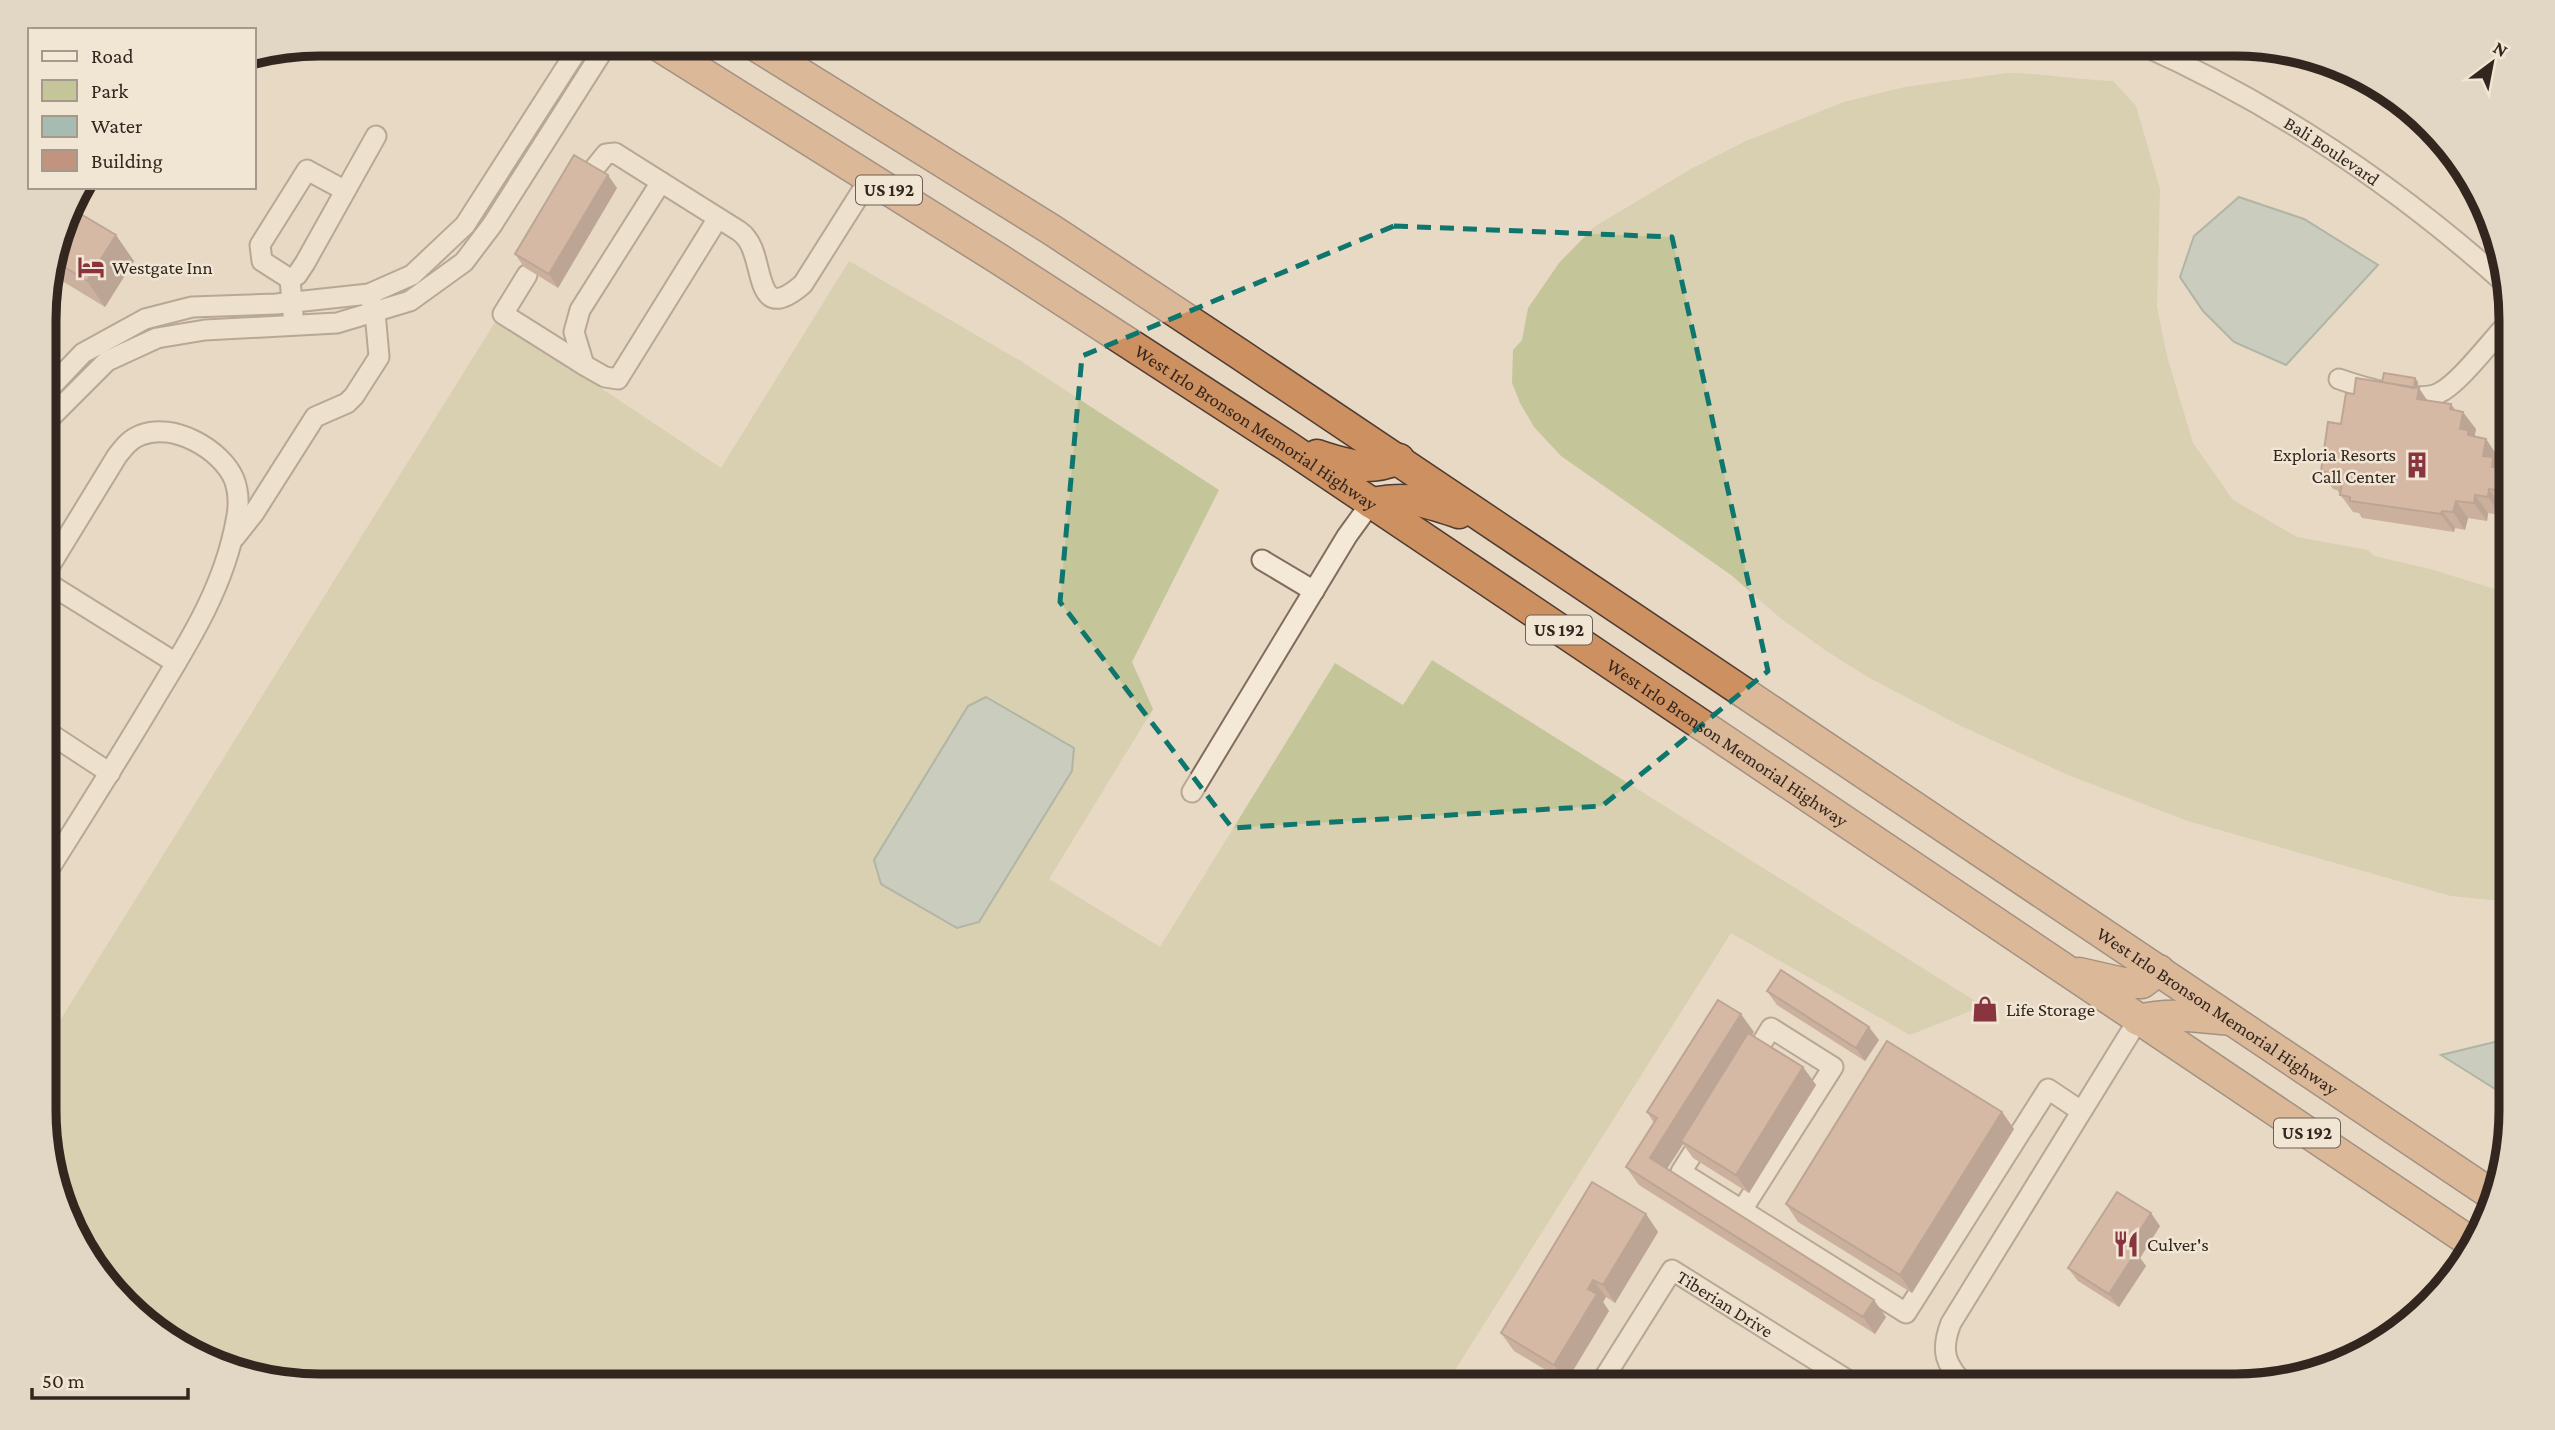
<svg xmlns="http://www.w3.org/2000/svg" width="2555" height="1430" font-family="'Crimson Pro',serif">
  <style>
    .green { fill: #c5c59a; fill-rule: evenodd }
    .water { fill: #a6bcb3; stroke: #6e897f; stroke-width: 2 }
    .lines { fill: none; stroke-linecap: round; stroke-linejoin: round }
    .minor-casing { stroke: #816c5d; stroke-width: 23 }
    .highway-casing { stroke: #4f3b31; stroke-width: 33 }
    .minor { stroke: #f4e8d7; stroke-width: 19 }
    .highway { stroke: #cd9060; stroke-width: 30 }
    .wall { fill: #a77e6d }
    .shaded-wall { fill: #886759 }
    .building { fill: #c2937f; stroke: #886759; stroke-width: 2 }
    .marked { fill: none; stroke: #0f766e; stroke-width: 5; stroke-dasharray: 14 9; stroke-linejoin: round }
    .labels { text-anchor: middle; stroke-width: 5; stroke-linejoin: round; paint-order: stroke }
    .shield { fill: #f1e5d3; stroke: #6c5f55; stroke-width: 2 }
    .shield-label { font-size: 18px; font-weight: bold; fill: #33261f }
    .street-label { font-size: 19px; fill: #33261f; stroke: #f1e5d3 }
    .poi-label { font-size: 19px; fill: #33261f; stroke: #f1e5d3; text-anchor: start }
    .rim { fill: none; stroke: #33261f; stroke-width: 9 }
  </style>
  <rect width="100%" height="100%" fill="#e8d9c5"/>
  <path class="green" d="M2007,73C2043,73 2077,80 2113,81L2136,106L2160,189L2157,307L2167,356L2193,443L2233,500L2297,537L2368,550L2374,556L2430,569L2511,594V902L2451,896L2188,821L2068,775L1957,724L1866,676L1825,650L1779,617L1731,575L1561,456L1534,427L1520,403L1512,383L1513,350L1522,340L1528,308L1559,263L1594,227L1691,169L1746,141L1844,102L1905,87Z
    M849,261L1019,360L1219,490L1132,662L1153,709L1049,879L1160,947L1335,663L1403,705L1432,660L1983,1006L1910,1035L1731,933L1445,1386H319L248,1377L182,1349L90,1264L46,1146V1043L497,319L721,468ZM986,697L1074,749L1072,772L979,922L958,928Z"/>
  <path class="water" d="M2239,197L2304,219L2378,265L2286,365L2234,342L2203,311L2180,277L2194,236Z
    M986,697L1074,748L1072,771L979,922L957,928L881,884L874,860L968,706Z
    M2511,1038V1099L2441,1055Z"/>
  <g class="lines">
    <g class="minor-casing">
      <g id="minor">
        <path id="s1" d="M2140,44C2275,104 2398,187 2508,286"/>
        <path d="M593,170L606,154L615,153L661,182"/>
        <path d="M718,218L618,379L605,377L584,365L574,332L580,310L661,182L739,231C742,233 745,236 747,239C765,262 754,327 803,284L870,178"/>
        <path d="M527,275L503,314L584,365"/>
        <path d="M290,279L262,261L260,245L307,170L344,190"/>
        <path d="M293,314L290,279L297,275L305,263L376,136"/>
        <path d="M2339,379C2362,387 2416,404 2439,393C2460,383 2493,338 2511,320"/>
        <path d="M46,392L83,353L145,319L192,307L276,304L369,294L412,275L465,225L581,44"/>
        <path d="M46,422L107,361L157,338L205,330L337,323L410,301L464,262L492,225L607,44"/>
        <path d="M235,537L254,513L315,417L347,403L354,396L379,357L375,312L371,301"/>
        <path d="M1262,560L1314,591"/>
        <path d="M46,572L117,456C124,447 130,439 141,435C173,422 221,449 234,479C239,492 239,507 236,521C224,587 189,642 155,698C120,757 83,815 46,874"/>
        <path d="M46,582L176,663"/>
        <path d="M46,731L110,773"/>
        <path d="M1192,792L1347,536L1371,503"/>
        <path d="M1705,1134L1681,1172L1906,1313L2048,1089L2081,1111"/>
        <path d="M1742,1210L1833,1067L1771,1028L1749,1064"/>
        <path id="s2" d="M1599,1386L1672,1270L1857,1386"/>
        <path d="M1966,1386C1945,1365 1940,1351 1951,1323L2138,1020"/>
      </g>
    </g>
    <g class="highway-casing">
      <g id="highway">
        <path id="s3" d="M656,44L1002,261L1287,446L2475,1245"/>
        <path id="s4" d="M753,44L1052,230L1238,353L2491,1194"/>
        <path d="M1317,455C1348,465 1368,472 1399,459"/>
        <path d="M1371,503C1410,496 1423,501 1459,513"/>
        <path d="M2079,973L2123,983H2142L2159,970"/>
        <path d="M2138,1020C2170,1012 2199,1017 2231,1020"/>
      </g>
    </g>
    <use href="#minor" class="minor"/>
    <use href="#highway" class="highway"/>
  </g>
  <path class="wall" d="M617,188L558,288L524,267L515,254Z
    M69,207L134,261L105,307L49,273Z
    M2415,378L2418,382L2417,388L2427,400L2455,410L2476,429L2474,437L2486,439L2498,457L2497,462L2501,468L2506,469L2511,475V508L2501,507L2500,515L2488,513L2487,521L2468,518L2465,530L2455,528L2454,532L2362,518L2359,513L2353,512L2337,490L2333,489L2321,471L2354,394L2382,382Z
    M1767,991L1879,1040L1865,1061L1777,1005Z
    M1754,1032L1752,1035L1803,1067L1816,1085L1749,1193L1693,1158L1683,1144L1667,1169L1886,1317L1875,1334L1639,1185L1626,1167L1654,1123L1647,1112Z
    M2002,1112L2014,1129L1912,1293L1798,1222L1786,1204Z
    M1646,1214L1658,1232L1615,1303L1606,1297L1603,1302L1609,1311L1566,1382L1514,1351L1501,1333Z
    M2160,1226L2140,1258L2146,1266L2119,1307L2078,1281L2068,1268Z"/>
  <path class="shaded-wall" d="M608,175L617,188L558,288L549,274Z
    M116,235L134,261L105,307L87,281Z
    M2415,378L2418,382L2415,404L2412,399Z
    M2419,388L2431,406L2417,399Z
    M2451,404L2462,420L2463,412L2476,429L2474,439L2481,448L2460,429L2450,409Z
    M2486,439L2498,457L2497,462L2506,475L2504,484L2483,456Z
    M2506,469L2511,475V501L2504,491Z
    M2489,489L2501,507L2500,515L2488,497Z
    M2475,495L2488,513L2487,521L2474,503Z
    M2456,501L2468,518L2465,530L2453,512Z
    M2442,511L2455,528L2454,532L2441,514Z
    M1741,1014L1754,1032L1683,1143L1681,1141L1683,1144L1662,1176L1650,1158Z
    M1869,1027L1879,1040L1865,1061L1856,1048Z
    M1803,1067L1816,1085L1749,1193L1736,1175Z
    M2002,1112L2014,1129L1912,1293L1900,1275Z
    M2151,1213L2160,1226L2140,1258L2146,1266L2119,1307L2109,1294L2129,1248Z
    M1646,1214L1658,1232L1615,1303L1603,1285Z
    M1593,1280L1606,1297L1603,1302L1609,1311L1566,1382L1554,1365L1588,1289Z
    M1874,1300L1886,1317L1875,1334L1863,1317Z"/>
  <path class="building" d="M574,155L608,175L549,274L515,254Z
    M69,207L116,235L87,281L53,260Z
    M2384,373L2415,378L2414,388L2382,382Z
    M2356,378L2419,388L2417,399L2451,404L2450,409L2463,412L2460,429L2468,430V435L2486,439L2483,456L2493,457L2492,467L2506,469L2504,491L2489,489L2488,497L2475,495L2474,503L2456,501L2453,512L2442,511L2441,514L2350,501V497L2340,495L2342,484L2333,483L2334,474L2321,471L2328,422L2341,424L2346,393L2354,394Z
    M1781,970L1869,1027L1856,1048L1767,991Z
    M1718,1000L1741,1014L1650,1158L1874,1300L1863,1317L1626,1167L1657,1118L1647,1112Z
    M1748,1033L1803,1067L1736,1175L1681,1141Z
    M1887,1041L2002,1112L1900,1275L1786,1204Z
    M1592,1182L1646,1214L1603,1285L1593,1280L1588,1289L1597,1294L1554,1365L1501,1333Z
    M2117,1192L2151,1213L2129,1248L2136,1252L2109,1294L2068,1268Z
    M1636,1375L1654,1386H1629Z"/>
  <path d="M0 0H2555V1430H0ZM1394,226L1672,237L1768,671L1602,806L1232,828L1060,602L1082,356Z" fill="#e8d9c5" fill-opacity=".55" fill-rule="evenodd"/>
  <path class="marked" d="M1394,226L1672,237L1768,671L1602,806L1232,828L1060,602L1082,356Z"/>
  <defs>
    <g id="hotel-bare" transform="scale(2.1)"><path d="M-6-4.5h1.5V1H6V5H4.5V3h-9V5H-6ZM-4 0a1.8 1.8 0 1 1 3.6 0ZM.5 0V-2.5h3Q6-2.5 6 0Z" fill="#88353f" stroke="#f1e5d3" stroke-width="2.5" paint-order="stroke"/></g>
    <g id="building-bare" transform="scale(2.1)"><path d="M-4-6H4V6H1V3H-1V6H-4ZM-2.5-4.3h1.7v1.8h-1.7ZM.8-4.3h1.7v1.8H.8ZM-2.5-1h1.7V.8h-1.7ZM.8-1h1.7V.8H.8Z" fill="#88353f" stroke="#f1e5d3" stroke-width="2.5" paint-order="stroke"/></g>
    <g id="shop-bare" transform="scale(2.1)"><path d="M-5-2.5h2.3a2.7 3.5 0 0 1 5.4 0H5L5.5 6h-11ZM-1.5-2.5h3a1.5 2.3 0 0 0-3 0Z" fill="#88353f" stroke="#f1e5d3" stroke-width="2.5" paint-order="stroke"/></g>
    <g id="restaurant-bare" transform="scale(2.1)"><path d="M-5-6h1v4h1v-4h1v4h1v-4h1v5L-1.5 .5V6h-2V.5L-5-1ZM5-6V6H3V1.5H1.5Q1.5-4 5-6Z" fill="#88353f" stroke="#f1e5d3" stroke-width="2.5" paint-order="stroke"/></g>
  </defs>
  <g fill-rule="evenodd">
    <use href="#hotel-bare" x="91" y="267"/>
    <use href="#building-bare" x="2417" y="465"/>
    <use href="#shop-bare" x="1985" y="1009"/>
    <use href="#restaurant-bare" x="2126" y="1244"/>
  </g>
  <g class="labels">
    <g class="shield">
      <rect x="856" y="175.5" width="66" height="29" rx="5"/>
      <rect x="1526" y="615.5" width="66" height="29" rx="5"/>
      <rect x="2274" y="1118.5" width="66" height="29" rx="5"/>
    </g>
    <g class="shield-label">
      <text x="889" y="196">US 192</text>
      <text x="1559" y="636">US 192</text>
      <text x="2307" y="1139">US 192</text>
    </g>
    <g class="street-label">
      <text dy="7" stroke="none"><textPath href="#s1" startOffset="220">Bali Boulevard</textPath></text>
      <text dy="7" stroke="none"><textPath href="#s3" startOffset="712">West Irlo Bronson Memorial Highway</textPath></text>
      <text dy="7" stroke="none"><textPath href="#s3" startOffset="1279">West Irlo Bronson Memorial Highway</textPath></text>
      <text dy="7" stroke="none"><textPath href="#s4" startOffset="1755">West Irlo Bronson Memorial Highway</textPath></text>
      <text dy="7" stroke="none"><textPath href="#s2" startOffset="200">Tiberian Drive</textPath></text>
    </g>
    <g class="poi-label">
      <text x="112" y="274">Westgate Inn</text>
      <text x="2396" y="461" text-anchor="end">Exploria Resorts<tspan x="2396" dy="22">Call Center</tspan></text>
      <text x="2006" y="1016">Life Storage</text>
      <text x="2147" y="1251">Culver's</text>
    </g>
  </g>
  <path d="M0 0H2555V1430H0ZM320 56H2235A264 264 0 0 1 2499 320V1110A264 264 0 0 1 2235 1374H320A264 264 0 0 1 56 1110V320A264 264 0 0 1 320 56Z" fill="#e2d6c5" fill-rule="evenodd"/>
  <path class="rim" d="M320 56H2235A264 264 0 0 1 2499 320V1110A264 264 0 0 1 2235 1374H320A264 264 0 0 1 56 1110V320A264 264 0 0 1 320 56Z"/>
  <rect x="28" y="28" width="228" height="161" fill="#f1e5d3" stroke="#a5998b" stroke-width="2"/>
  <rect x="42" y="51" width="35" height="10" fill="#f4e8d7" stroke="#a5998b" stroke-width="2"/>
  <text x="91" y="63" font-size="21" fill="#33261f">Road</text>
  <rect x="42" y="80" width="35" height="21" fill="#c5c59a" stroke="#a5998b" stroke-width="2"/>
  <text x="91" y="98" font-size="21" fill="#33261f">Park</text>
  <rect x="42" y="116" width="35" height="21" fill="#a6bcb3" stroke="#a5998b" stroke-width="2"/>
  <text x="91" y="133" font-size="21" fill="#33261f">Water</text>
  <rect x="42" y="150" width="35" height="21" fill="#c2937f" stroke="#a5998b" stroke-width="2"/>
  <text x="91" y="168" font-size="21" fill="#33261f">Building</text>
  <g transform="translate(2492 63) rotate(32)" stroke="#f1e5d3" stroke-width="5" paint-order="stroke">
  <path d="M0-5L12 26L0 18L-12 26Z" fill="#33261f"/>
  <text y="-10" font-size="19" font-weight="bold" text-anchor="middle" fill="#33261f">N</text>
  </g>
  <path d="M32 1388v10h156v-10" fill="none" stroke="#33261f" stroke-width="3.5"/>
  <text x="42" y="1388" font-size="21" fill="#33261f" stroke="#f1e5d3" stroke-width="5" paint-order="stroke">50 m</text>
</svg>
